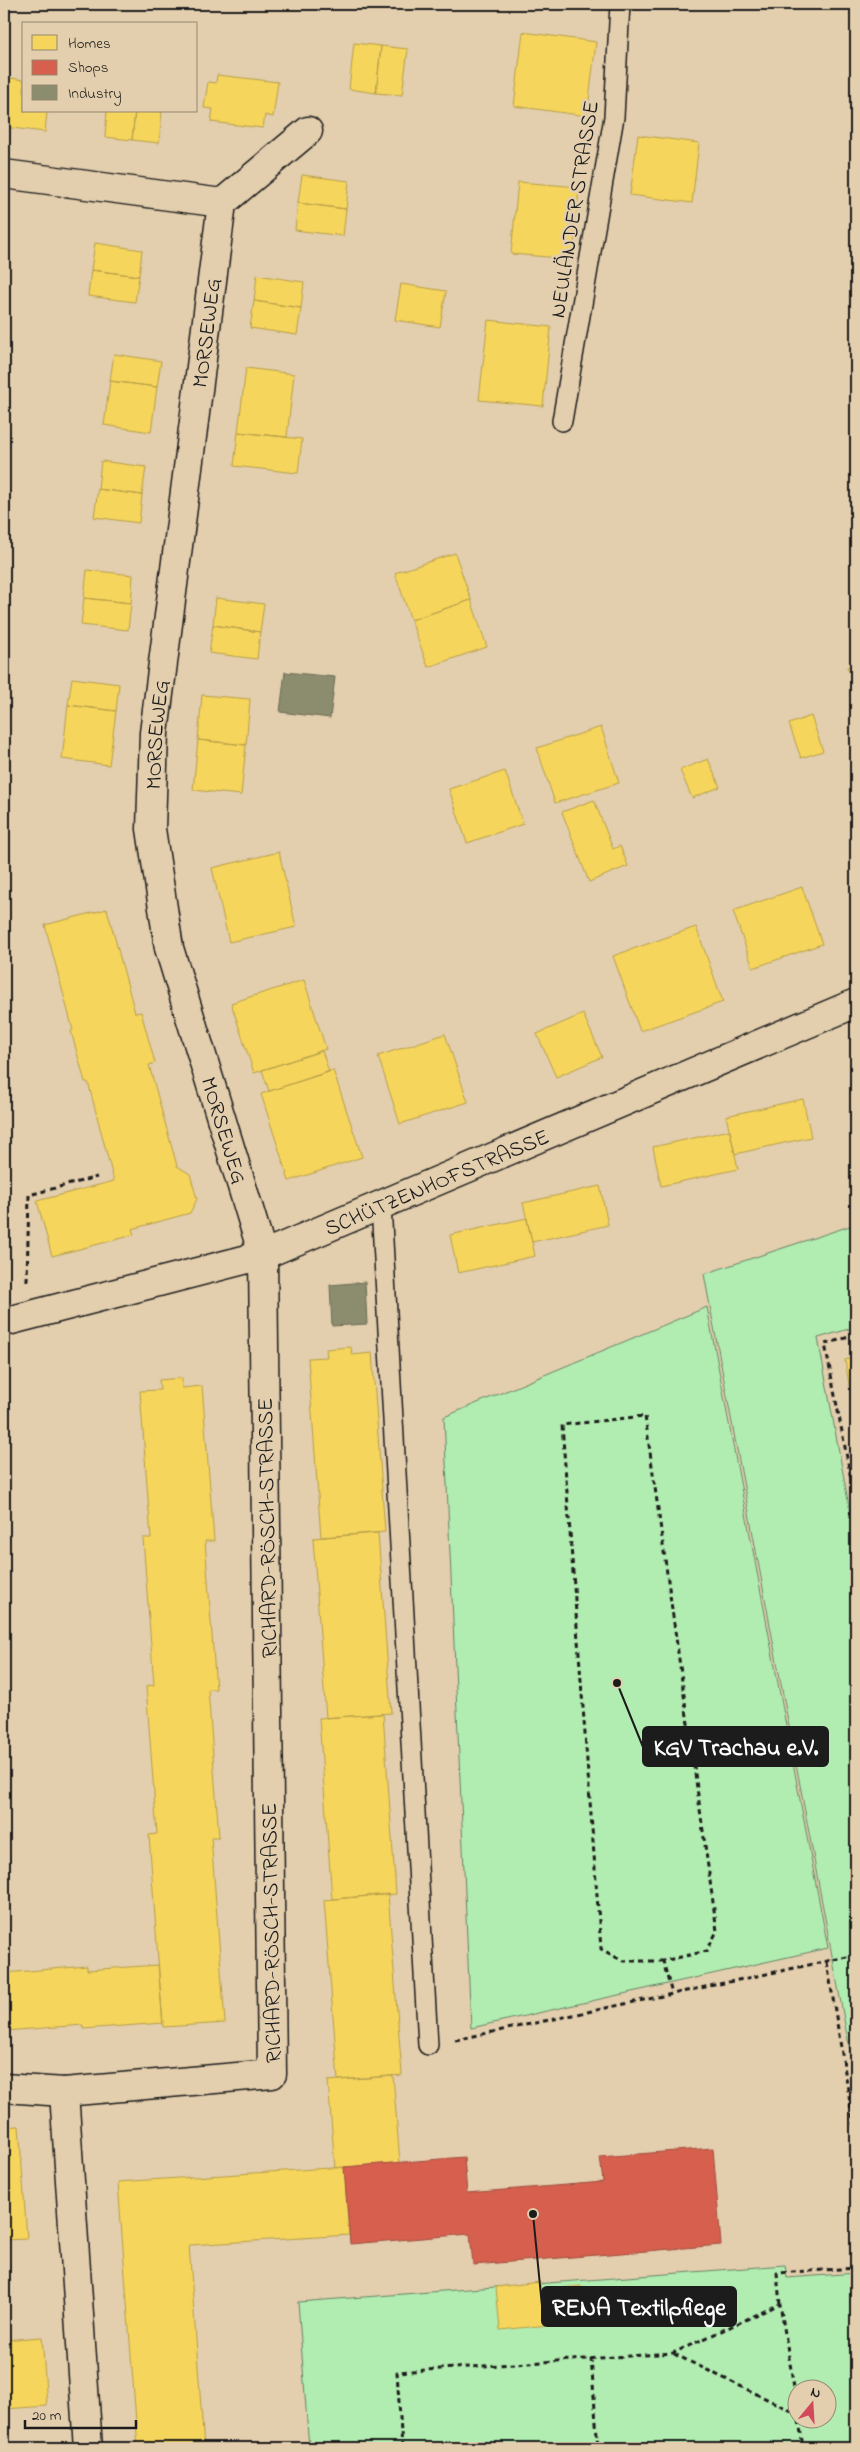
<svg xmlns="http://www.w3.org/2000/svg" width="860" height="2452" font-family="'Indie Flower',sans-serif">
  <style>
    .green { fill: #b1ecb1; stroke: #668466; fill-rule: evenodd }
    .homes { fill: #f6d55c; stroke: #b59e49 }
    .shops { fill: #d6604d; stroke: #9e4c3e }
    .industry { fill: #8c8c6e; stroke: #6a6a55 }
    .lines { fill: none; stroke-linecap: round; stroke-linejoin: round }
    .lane-casing { stroke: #1c1c1c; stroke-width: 22 }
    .street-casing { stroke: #1c1c1c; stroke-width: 31 }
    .path { stroke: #1c1c1c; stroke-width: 3; stroke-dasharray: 5 4; stroke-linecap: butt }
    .lane { stroke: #e3cead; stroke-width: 19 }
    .street { stroke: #e3cead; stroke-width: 28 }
    .labels { text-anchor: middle; stroke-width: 5; stroke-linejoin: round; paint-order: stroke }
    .street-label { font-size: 22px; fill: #1c1c1c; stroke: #e3cead }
    .leader { fill: none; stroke: #1c1c1c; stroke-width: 2 }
    .callout-dot { fill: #1c1c1c; stroke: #e3cead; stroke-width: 2 }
    .callout { fill: #1c1c1c; stroke: #1c1c1c; stroke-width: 2 }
    .callout-label { font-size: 24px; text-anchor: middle; font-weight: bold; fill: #fff }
  </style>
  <rect width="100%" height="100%" fill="#e3cead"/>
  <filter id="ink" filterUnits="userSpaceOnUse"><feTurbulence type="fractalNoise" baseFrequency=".02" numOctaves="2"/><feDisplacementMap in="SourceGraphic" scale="10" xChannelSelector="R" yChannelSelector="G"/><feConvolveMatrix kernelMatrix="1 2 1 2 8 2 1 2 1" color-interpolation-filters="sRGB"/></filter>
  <g filter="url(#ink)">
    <path class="green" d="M856,1224V1327L818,1338L856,1544V2083L704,1274Z
      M707,1307L828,1948L471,2028L444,1417Z
      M785,2265L787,2278L856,2273V2448H309L298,2302ZM798,2390H828V2420H798Z"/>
    <path class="homes" d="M523,32L596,42L587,116L514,106Z
      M354,43L381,46L376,93L349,89Z
      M381,46L408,49L402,95L376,93Z
      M217,75L278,82L273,117L265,115L263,128L211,122L213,109L204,108L208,82L216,83Z
      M4,77L24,80V111H47L45,132L4,127Z
      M107,111H135L132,140L105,137Z
      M135,111H162L159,143L132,140Z
      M638,135L699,143L692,203L630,195Z
      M302,175L349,181L346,209L298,203Z
      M518,182L579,187L573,259L511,254Z
      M298,203L346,209L343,236L295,230Z
      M95,243L142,250L139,276L91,270Z
      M91,270L139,276L135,302L88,296Z
      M257,275L304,282L301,308L254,301Z
      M401,284L446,291L440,327L395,320Z
      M254,301L301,308L297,335L250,328Z
      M488,320L551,327L543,406L479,400Z
      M114,354L161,361L157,387L110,381Z
      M246,368L294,374L287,437L238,432Z
      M110,381L157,387L151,432L104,425Z
      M238,432L302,439L298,473L234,466Z
      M101,461L146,467L142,495L98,489Z
      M98,489L142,495L139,523L94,517Z
      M455,553L471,600L411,620L395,573Z
      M87,570L133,575L131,603L84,598Z
      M84,598L131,603L128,630L81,625Z
      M216,598L264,604L260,632L213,625Z
      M471,600L487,647L428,667L411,620Z
      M213,625L260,632L257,659L209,653Z
      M856,662V687L847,667Z
      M72,678L119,684L116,711L68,705Z
      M202,695L250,699L246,745L198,740Z
      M68,705L116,711L109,765L62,759Z
      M811,716L823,751L801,758L789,724Z
      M601,727L619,783L555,803L537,748Z
      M198,740L246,745L241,795L193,790Z
      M708,759L720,787L692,798L680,770Z
      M505,771L523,824L467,843L449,789Z
      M594,800L613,849L620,846L628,866L589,882L562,812Z
      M279,852L296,927L229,942L212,868Z
      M802,887L822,944L753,968L733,911Z
      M107,909L135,1013L141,1012L155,1063L149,1065L177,1166L190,1174L197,1199L190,1213L132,1229L134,1235L52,1256L37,1201L114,1181L88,1082H85L71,1031L73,1030L45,925Z
      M696,927L723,1002L640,1031L613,956Z
      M304,980L326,1049L254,1073L231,1003Z
      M583,1014L602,1057L556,1077L537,1034Z
      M445,1034L468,1102L400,1124L378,1056Z
      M322,1051L329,1072L269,1091L262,1070Z
      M333,1070L362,1157L289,1181L261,1094Z
      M803,1099L811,1137L735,1154L726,1116Z
      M730,1130L738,1169L661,1186L653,1147Z
      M600,1186L608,1225L532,1242L523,1203Z
      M527,1218L535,1256L458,1273L450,1235Z
      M351,1347L352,1355L372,1353L385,1532L321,1537L308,1358L327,1357L326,1349Z
      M856,1357V1414H854L845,1360Z
      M182,1378V1388L202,1386L214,1541H205L216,1689H208L219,1837H211L225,2023L163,2027L149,1835L157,1834L146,1686L154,1685L143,1538H151L140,1391L160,1390L159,1380Z
      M378,1533L391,1713L326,1718L313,1538Z
      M383,1714L396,1894L332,1899L319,1718Z
      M388,1894L402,2075L338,2080L324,1900Z
      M158,1965L163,2023L83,2029V2025L4,2031V1967L5,1973L87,1966V1970Z
      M393,2076L400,2163L335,2168L328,2081Z
      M19,2126L27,2239L4,2240V2127Z
      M344,2167L349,2235L189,2245L204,2448H138L118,2182Z
      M540,2282L541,2290L581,2286L582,2296L623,2292L626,2317L500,2330L496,2287Z
      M42,2337L47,2406L4,2409V2340Z"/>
    <path class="shops" d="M713,2148L721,2245L473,2265L470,2234L350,2244L344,2167L464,2157L467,2193L603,2182L600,2157Z"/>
    <path class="industry" d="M285,672L335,677L330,718L280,712Z
      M365,1282L367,1324L332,1326L330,1285Z"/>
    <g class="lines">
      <g class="lane-casing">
        <path id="lane" d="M562,421L614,117L620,4
          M381,1205L428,2045"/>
      </g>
      <g class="street-casing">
        <g id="street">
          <path d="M4,174L222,203"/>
          <path id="s1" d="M4,1322L263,1255L856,1003"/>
          <path id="s2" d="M4,2088L64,2092L272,2074L263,1255L169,948L151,829L154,733L222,203L308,131"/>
          <path d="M64,2092L88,2448"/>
        </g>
      </g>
      <path class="path" d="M27,1281L29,1195L97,1177
        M856,1335L825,1344L856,1504
        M663,1961H623L601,1949L562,1425L645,1416L717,1931L707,1951L663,1961L672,1994
        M827,1962L856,2139
        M455,2040L856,1955
        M780,2304L777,2273L856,2268
        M674,2354L798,2414
        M591,2358L598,2448
        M799,2420L803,2448
        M402,2448L397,2372L673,2353L780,2304L798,2411"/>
      <use href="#lane" class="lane"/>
      <use href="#street" class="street"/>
    </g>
  </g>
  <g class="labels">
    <g class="street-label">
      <text transform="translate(573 209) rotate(-81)" y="8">NEULÄNDER STRASSE</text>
      <text dy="8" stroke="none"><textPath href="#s2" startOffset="2029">MORSEWEG</textPath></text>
      <text dy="8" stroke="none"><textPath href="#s2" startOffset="1624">MORSEWEG</textPath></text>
      <text transform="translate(225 1130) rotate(73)" y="8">MORSEWEG</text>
      <text dy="8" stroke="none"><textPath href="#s1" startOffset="456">SCHÜTZENHOFSTRASSE</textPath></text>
      <text transform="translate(266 1528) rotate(-91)" y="8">RICHARD-RÖSCH-STRASSE</text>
      <text transform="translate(270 1933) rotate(-91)" y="8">RICHARD-RÖSCH-STRASSE</text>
    </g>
  </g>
  <path class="leader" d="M617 1683L643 1747M533 2214L542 2306"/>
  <g class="callout-dot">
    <circle cx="617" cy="1683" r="5"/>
    <circle cx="533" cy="2214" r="5"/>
  </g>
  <g class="callout">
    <rect x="643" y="1727" width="185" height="39" rx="5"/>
    <rect x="542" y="2287" width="194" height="39" rx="5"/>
  </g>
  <g class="callout-label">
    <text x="736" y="1755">KGV Trachau e.V.</text>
    <text x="639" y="2315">RENA Textilpflege</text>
  </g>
  <rect width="860" height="2452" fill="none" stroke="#e3cead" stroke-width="20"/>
  <rect x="10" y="10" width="840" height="2432" fill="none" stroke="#1c1c1c" stroke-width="2" filter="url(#ink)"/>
  <rect x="22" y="22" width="175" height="90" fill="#e3cead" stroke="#938773"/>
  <rect x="32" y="35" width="25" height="15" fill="#f6d55c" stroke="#938773"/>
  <text x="68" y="48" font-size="15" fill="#1c1c1c">Homes</text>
  <rect x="32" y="60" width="25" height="15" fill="#d6604d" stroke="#938773"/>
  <text x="68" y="72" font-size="15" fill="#1c1c1c">Shops</text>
  <rect x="32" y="85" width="25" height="15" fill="#8c8c6e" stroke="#938773"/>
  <text x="68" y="98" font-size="15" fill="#1c1c1c">Industry</text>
  <g transform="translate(812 2404) rotate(18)"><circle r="24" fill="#e3cead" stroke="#938773"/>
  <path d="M0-4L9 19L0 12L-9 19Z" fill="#d1495b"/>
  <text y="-8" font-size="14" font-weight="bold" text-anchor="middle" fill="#1c1c1c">N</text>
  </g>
  <path d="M25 2420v8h111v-8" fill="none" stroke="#1c1c1c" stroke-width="2.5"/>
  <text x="32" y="2420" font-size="15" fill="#1c1c1c" stroke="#e3cead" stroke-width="4" paint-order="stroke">20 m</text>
</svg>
